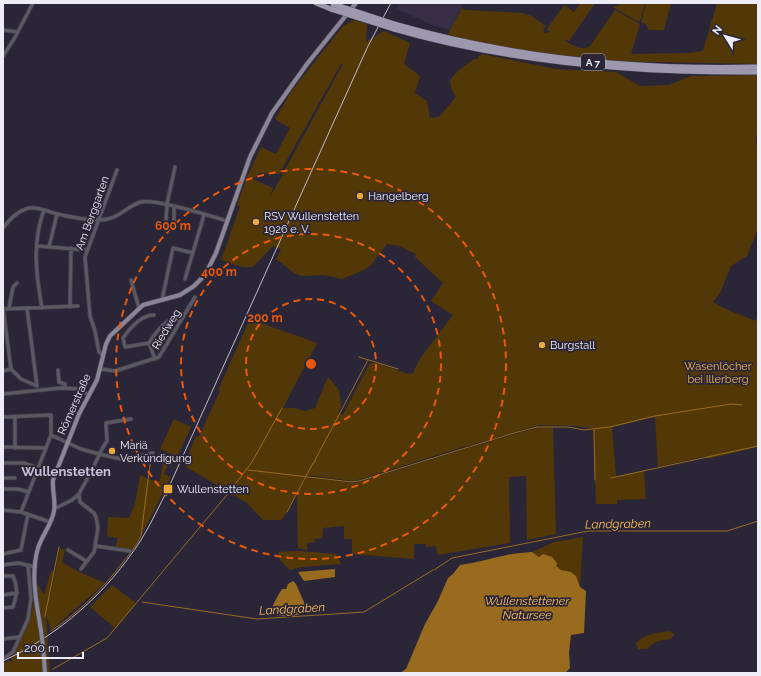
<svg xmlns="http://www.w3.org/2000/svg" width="761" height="676" font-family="Raleway,sans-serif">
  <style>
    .built { fill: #352e45 }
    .green { fill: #533807; fill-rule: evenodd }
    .water { fill: #986b1f }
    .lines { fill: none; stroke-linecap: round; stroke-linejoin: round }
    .stream { stroke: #986b1f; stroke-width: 1 }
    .minor-casing { stroke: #464252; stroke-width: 4.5 }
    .major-casing { stroke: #464252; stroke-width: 5.5 }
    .highway-casing { stroke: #464252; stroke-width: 6 }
    .minor { stroke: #5a5861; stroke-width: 3 }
    .major { stroke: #8a8697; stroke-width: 4 }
    .highway { stroke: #9d98ad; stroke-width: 5 }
    .rail { stroke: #bdbac7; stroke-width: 1 }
    .major-bridge-casing { stroke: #464252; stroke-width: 5.5; stroke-linecap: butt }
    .highway-bridge-casing { stroke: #464252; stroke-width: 6; stroke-linecap: butt }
    .major-bridge { stroke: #8a8697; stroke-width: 4 }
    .highway-bridge { stroke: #9d98ad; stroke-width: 5 }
    .ring { fill: none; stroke: #e8590c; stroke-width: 2; stroke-dasharray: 7 5 }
    .poi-dot { fill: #eca93a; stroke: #2b2637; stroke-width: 1.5 }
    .labels { text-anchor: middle; stroke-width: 3.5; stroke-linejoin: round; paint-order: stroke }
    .shield { fill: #2b2637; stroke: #b4b1bd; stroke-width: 1 }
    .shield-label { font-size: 10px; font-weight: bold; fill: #eeecf7 }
    .poi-label { font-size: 11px; fill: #eeecf7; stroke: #2b2637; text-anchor: start }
    .street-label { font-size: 11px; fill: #eeecf7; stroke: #2b2637 }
    .park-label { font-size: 11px; fill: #f4b552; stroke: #2b2637 }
    .water-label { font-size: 12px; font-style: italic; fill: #fdbe5c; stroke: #2b2637 }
    .quarter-label { font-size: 13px; font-weight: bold; fill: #c6c1d6; stroke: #2b2637 }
    .centre { fill: #e8590c; stroke: #2b2637; stroke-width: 2 }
    .ring-label { font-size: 12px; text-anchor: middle; font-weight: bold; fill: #e8590c; stroke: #2b2637; stroke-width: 3.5; stroke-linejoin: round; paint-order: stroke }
  </style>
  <rect width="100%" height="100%" fill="#2b2637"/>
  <path class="built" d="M399,3H464L450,30L433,25L396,9Z"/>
  <path class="green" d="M581,3H595L569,41L563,39C570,44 582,52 590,46L615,10L640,24L631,54L687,53L703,51L717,3H758V64L606,61L521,50L447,36L462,8L465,10L523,13L531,16L546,26L543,30L545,33L550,32L547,29L564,5L574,12Z
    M623,3H645L640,21H637L613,7Z
    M646,3H671L664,30H649L646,24L641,23Z
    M354,20L367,24L366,42L384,31L410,43L404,64L420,76L415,93L427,101L430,118L439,117L456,97L451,88L450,80L459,70L474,59H477L479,56L482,54L556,69L616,72L640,86L669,85L691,76L758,75V128L756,140L758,153V228L747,256L731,266L720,293L713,302C726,311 741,314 755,321L758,316V447L707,459L706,456L658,467L655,417L612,427L616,477L644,471L646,499L617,500V504H596L593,430L594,429L576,426L539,425L450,451L361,479L353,481L306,475L285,515L281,520H263L247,503L186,467C187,456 192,446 196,436H199L220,391L218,390L250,319L317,343L283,408H295L305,411L315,408L328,377L339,390L341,407L338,413L343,415L370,363H375L409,374L413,373L421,357L453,315L431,301L443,283L415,257L416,254L399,246L387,244L371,265L364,270L342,279L324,275L301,276L294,273L276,259L281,250L273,246L278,219L273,246L254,266C245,270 230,263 221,260L240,207L237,205L247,177L261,147L276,154L290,128L275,119L291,92L343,26ZM341,64H343L270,197L273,188L248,177L255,178L259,173L279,174Z
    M174,419L191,427L177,457L160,449Z
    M542,427L553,428L556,534L527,540L526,476L509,477L510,543L437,555L436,546L426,547V544H414V559L352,554V539H344V526L323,528L322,538L315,539V542L307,543V550L298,548L297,493L306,477L352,483L359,482L514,434Z
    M164,456L167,457L166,461L168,465L164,474L171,477L143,532L131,551L115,549L118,538L107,536L108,517L129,518L135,504L140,475L150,480L160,481Z
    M583,537L580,587C579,583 577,578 575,575C570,570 565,572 560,569C551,564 541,559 532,552L554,542Z
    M60,548L65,550L62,562L77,571L105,583L51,630L46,615L50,673H3V663L8,661L13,662L11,659L15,652L16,646L31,616L33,604L38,585L44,595L51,571L54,572L48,607Z
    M299,551L336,554L341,564L301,567L290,570L280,560L278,552Z
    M112,585L136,603L115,628L90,607Z
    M670,631L674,634L671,639C661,640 654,641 647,649H638L636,643C646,633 657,633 670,631Z"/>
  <path class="water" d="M532,552L539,557L543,554L552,557L557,563L556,566L561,570L571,572L576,576L580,587L586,591L584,633L571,635L569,653L570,668L565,673H400L406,669L425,624L438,601L448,578L453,574L460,565C476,563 491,558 507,555C515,553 524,553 532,552Z
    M335,569V577L304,581L298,572Z
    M293,581L296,584L307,609C299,619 280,616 270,614C270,609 279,594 282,589H286L288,584Z"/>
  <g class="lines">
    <path class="stream" d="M359,357L398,369
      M537,427H568L584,430L609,427
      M610,427L655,416L731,404L742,405
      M594,430L595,480
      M248,470L352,482L359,481L514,433L537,427
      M611,478L758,446
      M287,512L313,463L315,462V460L368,360
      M434,570L452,558L588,531H727L758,521
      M142,602L257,619L364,612L433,570
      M45,616L59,547
      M51,631C79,612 103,589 123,562C130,554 136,546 141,536L151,457
      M53,669L107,638L226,496L252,462L282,408"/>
    <g class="minor-casing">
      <path id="minor" d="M3,30L18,32
        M3,56L14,39L33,3
        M174,206V227
        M163,225L166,222L167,204L175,167
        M3,228C9,220 16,212 26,209C36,205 48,212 58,214C71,217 84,220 97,220C119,221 124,207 141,202C155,198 211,216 227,221
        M37,246L87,250
        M49,247L57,214
        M185,279L204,215
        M131,280L139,308
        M162,300L173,248L193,253
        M70,307L71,248
        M3,308L11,369L21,379L37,386
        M9,308L13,287L17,283
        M27,308L37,386
        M42,308C36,275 32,242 44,210
        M3,309L78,306
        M154,315C141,315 130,328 123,338L125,347L149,343C153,336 166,318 175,319C177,319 179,321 180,322
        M149,343L155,359
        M103,355L99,352L95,331L90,316L85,257L117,170
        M100,369L115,371L159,357L195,297
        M58,370L59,382L65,384V388
        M3,371L11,369
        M3,394L61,388L79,389L89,395
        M3,417L51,415V435L21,512
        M51,435L81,449L99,454L121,459H126L153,453
        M3,447L45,448
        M15,448V417
        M3,463H24L38,468
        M3,478H15
        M3,489H18L29,492
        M79,494L80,502L94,513L96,517L98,528L94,552L81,569
        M54,509L72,500L79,494L93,468L102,449L107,441L106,423L131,419
        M3,510L21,512L50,522
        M96,546L130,551
        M68,550L86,561
        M3,554L21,550L28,514
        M3,565L18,563L35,567
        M3,576H13C18,587 17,595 13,607L3,608
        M3,595L17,593
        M3,639L19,637
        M3,659L13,652L28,619L31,598L28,565"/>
    </g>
    <g class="major-casing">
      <path id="major" d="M41,631C37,605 30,575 38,548C42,535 52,524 54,511C56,501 52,491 53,480L79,414L97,380L106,344L110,336L143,305L180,295L194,286L205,275L216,253L250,157L272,113L307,64L356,3
        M43,646L45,673"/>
    </g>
    <g class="highway-casing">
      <path id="highway" d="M316,3L331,9
        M394,24C512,58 635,70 758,67
        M394,29C512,63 635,73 758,72"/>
    </g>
    <use href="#minor" class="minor"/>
    <use href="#major" class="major"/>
    <use href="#highway" class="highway"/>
    <path class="rail" d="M3,661C59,635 107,593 141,540C151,524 159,506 168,489L368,46L391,3"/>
    <g class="major-bridge-casing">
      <path id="major-bridge" d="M41,631L43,646"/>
    </g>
    <g class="highway-bridge-casing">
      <path id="highway-bridge" d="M333,4L394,24
        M331,9L394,29"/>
    </g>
    <use href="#major-bridge" class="major-bridge"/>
    <use href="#highway-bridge" class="highway-bridge"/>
  </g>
  <g class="ring">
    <circle cx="311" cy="364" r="65"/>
    <circle cx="311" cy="364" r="130"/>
    <circle cx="311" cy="364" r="195"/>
  </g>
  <g class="poi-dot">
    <circle cx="360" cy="196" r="4"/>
    <circle cx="256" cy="222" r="4"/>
    <circle cx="542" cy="345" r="4"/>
    <circle cx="112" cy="451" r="4"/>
    <rect x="163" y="484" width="10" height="10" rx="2"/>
  </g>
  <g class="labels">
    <rect class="shield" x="581" y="54" width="24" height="16" rx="3"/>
    <g class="shield-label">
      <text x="593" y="66">A 7</text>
    </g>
    <g class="poi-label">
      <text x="368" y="200">Hangelberg</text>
      <text x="264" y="220">RSV Wullenstetten<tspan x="264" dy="13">1926 e. V.</tspan></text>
      <text x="550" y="349">Burgstall</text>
      <text x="120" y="449">Mariä<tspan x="120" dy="13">Verkündigung</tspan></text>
      <text x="177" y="493">Wullenstetten</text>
    </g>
    <g class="street-label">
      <text transform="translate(92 213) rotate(-70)" y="4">Am Berggarten</text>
      <text transform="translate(166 329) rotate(-59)" y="4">Riedweg</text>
      <text transform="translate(74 404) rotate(-66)" y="4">Römerstraße</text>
    </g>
    <g class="park-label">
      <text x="718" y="370">Wasenlöcher<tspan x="718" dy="13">bei Illerberg</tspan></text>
    </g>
    <g class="water-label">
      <text transform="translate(618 524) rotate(-1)" y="4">Landgraben</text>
      <text x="527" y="605">Wullenstettener<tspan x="527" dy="14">Natursee</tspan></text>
      <text transform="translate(292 609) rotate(-3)" y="4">Landgraben</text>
    </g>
    <g class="quarter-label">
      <text x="66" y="476">Wullenstetten</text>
    </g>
  </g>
  <circle cx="311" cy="364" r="6" class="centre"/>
  <g class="ring-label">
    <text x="173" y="230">600 m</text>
    <text x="219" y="276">400 m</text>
    <text x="265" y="322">200 m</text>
  </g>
  <rect width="761" height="676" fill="none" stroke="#eeecf7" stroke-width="8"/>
  <g transform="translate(725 36) rotate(307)" stroke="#2b2637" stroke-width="3" paint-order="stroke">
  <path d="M0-3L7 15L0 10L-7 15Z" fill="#eeecf7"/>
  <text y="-6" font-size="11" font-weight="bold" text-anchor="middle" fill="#eeecf7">N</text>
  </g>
  <path d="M18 652v6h65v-6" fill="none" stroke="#eeecf7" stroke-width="2"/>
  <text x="24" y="652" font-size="12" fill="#eeecf7" stroke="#2b2637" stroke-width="3" paint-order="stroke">200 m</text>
</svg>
